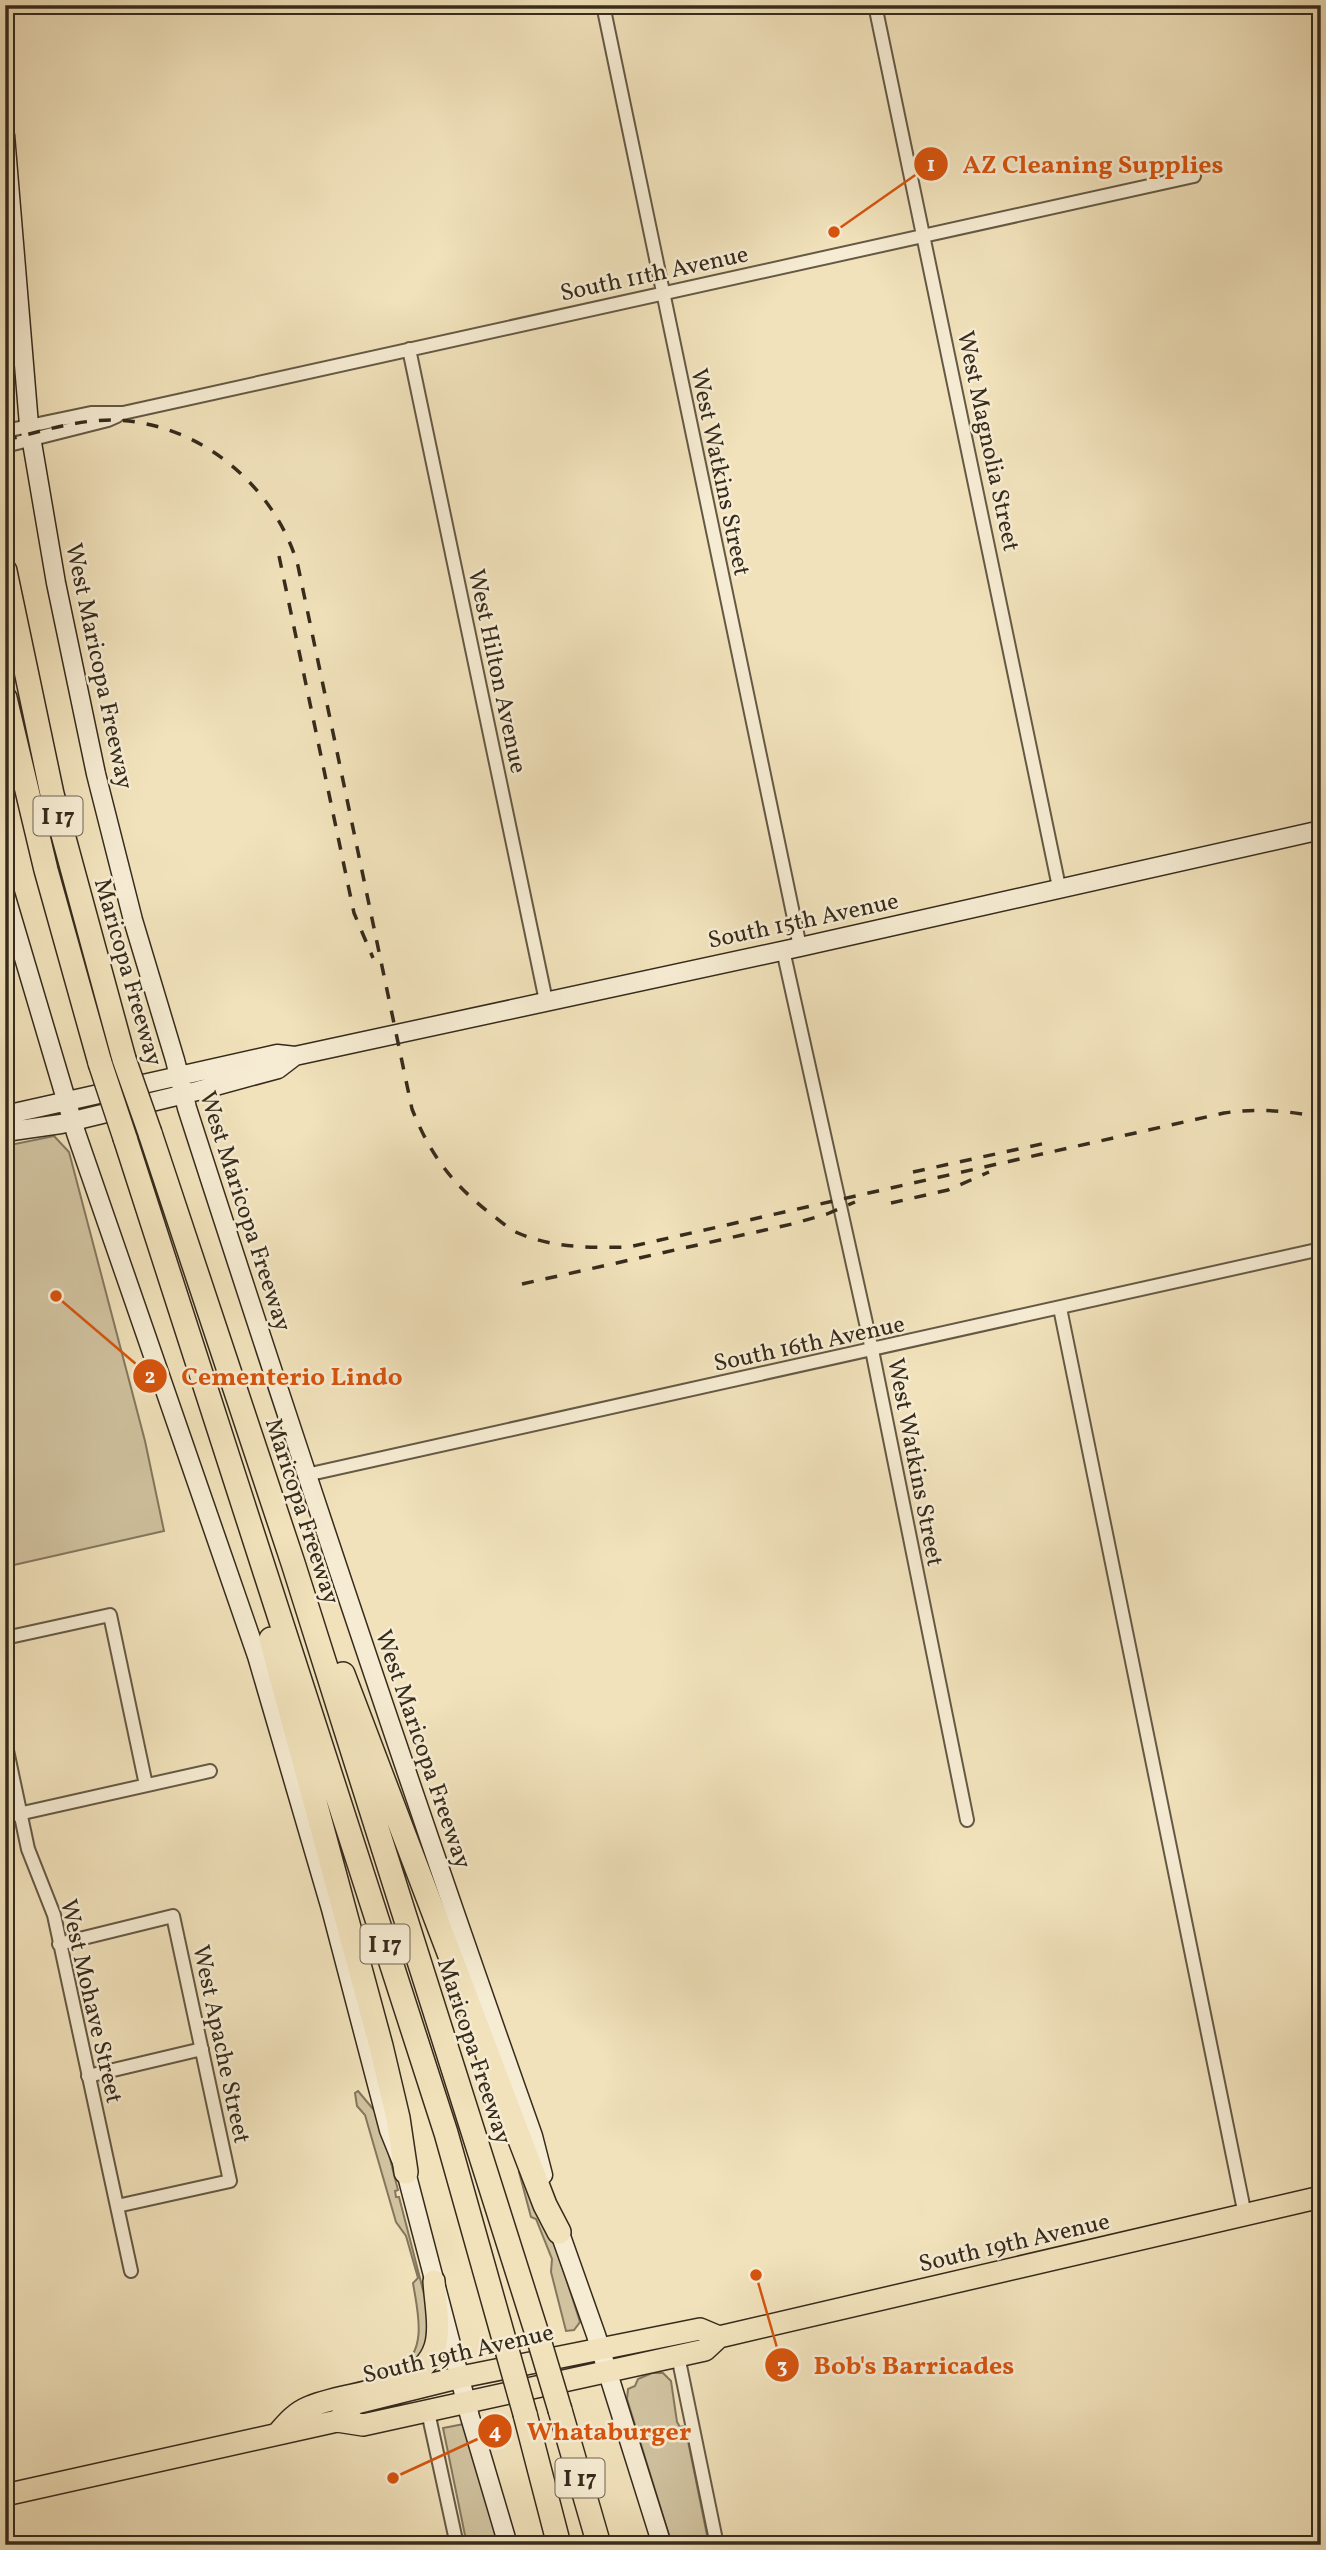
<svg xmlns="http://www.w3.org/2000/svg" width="1326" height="2550" font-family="Vollkorn,serif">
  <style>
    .green { fill: #d1c3a0; stroke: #84775e; stroke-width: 2 }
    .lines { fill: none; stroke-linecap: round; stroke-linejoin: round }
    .minor-casing { stroke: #655944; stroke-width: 16 }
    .secondary-casing { stroke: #362b1c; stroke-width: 21 }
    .primary-casing { stroke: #362b1c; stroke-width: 24 }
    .motorway-casing { stroke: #362b1c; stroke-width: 26 }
    .minor { stroke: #f6ecd3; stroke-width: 12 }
    .secondary { stroke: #f6ecd3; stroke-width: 18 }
    .primary { stroke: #f1e2bb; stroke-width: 21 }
    .motorway { stroke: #f1e2bb; stroke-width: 23 }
    .rail { stroke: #362b1c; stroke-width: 3.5; stroke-dasharray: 12 12; stroke-linecap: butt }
    .motorway-bridge-casing { stroke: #362b1c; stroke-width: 26; stroke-linecap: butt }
    .motorway-bridge { stroke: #f1e2bb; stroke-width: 23 }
    .labels { text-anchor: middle; stroke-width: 5; stroke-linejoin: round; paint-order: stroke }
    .shield { fill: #f6ecd3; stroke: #706553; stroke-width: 2 }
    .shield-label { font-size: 23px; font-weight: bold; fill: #362b1c }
    .street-label { font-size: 24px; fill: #362b1c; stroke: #f6ecd3 }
    .leader { fill: none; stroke: #d6540e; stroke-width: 2.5 }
    .callout-dot { fill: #d6540e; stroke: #f6ecd3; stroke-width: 2.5 }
    .mark-label { font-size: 21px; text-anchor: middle; font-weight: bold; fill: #fff }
    .callout-label { font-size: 26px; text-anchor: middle; font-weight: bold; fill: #d6540e; stroke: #f6ecd3; stroke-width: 5; stroke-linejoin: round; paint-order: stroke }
  </style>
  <rect width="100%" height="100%" fill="#f1e2bb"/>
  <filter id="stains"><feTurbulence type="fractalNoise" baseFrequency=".00286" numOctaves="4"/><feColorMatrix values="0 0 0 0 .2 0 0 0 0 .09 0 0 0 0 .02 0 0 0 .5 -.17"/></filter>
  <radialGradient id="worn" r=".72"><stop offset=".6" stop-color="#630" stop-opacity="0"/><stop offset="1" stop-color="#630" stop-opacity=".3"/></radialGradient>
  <path class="green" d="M54,1136L69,1152L145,1441L164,1531L5,1567V1146Z
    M358,2091L379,2116L398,2190L395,2191L396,2197H399L430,2317L431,2338L415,2364L378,2381L377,2375C384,2373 393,2372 399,2368C429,2351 417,2309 413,2283L418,2278L406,2236L396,2222L365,2115L357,2106L355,2093Z
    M525,2170L557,2250L580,2322L574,2330L566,2331L551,2272L552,2259L536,2219L531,2217L519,2172Z
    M652,2373H663L671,2381L677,2422L680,2427L685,2426L709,2545H672L627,2399L628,2389L635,2386L638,2379Z
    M464,2424L501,2545H467L443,2428Z"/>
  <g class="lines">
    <g class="minor-casing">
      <path id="minor" d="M603,5L800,947
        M875,5L1059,887
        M409,349L546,1001
        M5,431L91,413H123L1194,176
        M5,446L108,420L117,416
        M783,950L872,1350L967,1820
        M1060,1308L1245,2215
        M306,1475L1321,1249
        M5,1638L110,1615L146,1785
        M5,1741L28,1849L54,1915L131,2271
        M5,1817L210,1771
        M59,1944L173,1916L230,2181L117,2206
        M88,2076L202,2049
        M678,2356L717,2545
        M428,2412L457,2545"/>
    </g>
    <g class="secondary-casing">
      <path id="secondary" d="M5,135L29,425L56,583L96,774L133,920L175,1060L187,1108C298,1452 412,1795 533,2136L543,2175
        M5,894L76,1133L257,1656L331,1909L389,2130L406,2172L470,2417L508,2545
        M5,1115L277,1054L295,1056L800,947L1321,830
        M5,1132L61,1124L197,1091L278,1069L295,1056
        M556,2222L596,2335L662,2545"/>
    </g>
    <g class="primary-casing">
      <path id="primary" d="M337,2421L356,2403L461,2377L700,2329L719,2337
        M278,2433C286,2424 295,2413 307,2408C343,2390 420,2395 435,2347C441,2328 435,2301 434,2281
        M5,2495L337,2421L363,2425L705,2350L719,2337L1321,2197"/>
    </g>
    <g class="motorway-casing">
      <path id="motorway" d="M5,571L52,794L124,1059
        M5,698L46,870L100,1063
        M150,1133L293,1563L539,2340
        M125,1138L446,2133L507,2350
        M271,1639L381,2046L398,2118L406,2172
        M343,1674L517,2132L545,2205L559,2232
        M560,2410L599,2545
        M525,2414L559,2545"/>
    </g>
    <use href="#minor" class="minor"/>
    <use href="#secondary" class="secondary"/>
    <use href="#primary" class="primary"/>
    <use href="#motorway" class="motorway"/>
    <path class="rail" d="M5,440C40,432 75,420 111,420C198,421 275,485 298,566L412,1109C430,1154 450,1181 487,1211C497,1218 507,1228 518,1233C553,1248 592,1248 629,1247L1224,1113C1257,1108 1288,1111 1321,1117
      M279,556L354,913L373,958
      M913,1172L1046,1143
      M891,1203L948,1190L989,1172
      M522,1284L792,1224L827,1214L855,1202"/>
    <g class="motorway-bridge-casing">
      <path id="motorway-bridge" d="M124,1059L150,1133
        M100,1063L125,1138
        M539,2340L560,2410
        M507,2350L525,2414"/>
    </g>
    <use href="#motorway-bridge" class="motorway-bridge"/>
  </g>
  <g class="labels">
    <g class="shield">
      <rect x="33.5" y="796.5" width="49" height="39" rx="5"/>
      <rect x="360.5" y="1924.5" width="49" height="39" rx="5"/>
      <rect x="555.5" y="2458.5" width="49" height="39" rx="5"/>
    </g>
    <g class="shield-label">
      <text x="58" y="824">I 17</text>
      <text x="385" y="1952">I 17</text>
      <text x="580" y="2486">I 17</text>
    </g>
    <g class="street-label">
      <text transform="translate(654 273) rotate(-12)" y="8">South 11th Avenue</text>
      <text transform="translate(989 441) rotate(78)" y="8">West Magnolia Street</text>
      <text transform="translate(721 472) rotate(78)" y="8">West Watkins Street</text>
      <text transform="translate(100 666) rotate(78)" y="8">West Maricopa Freeway</text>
      <text transform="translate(498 671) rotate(78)" y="8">West Hilton Avenue</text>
      <text transform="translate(803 920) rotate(-12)" y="8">South 15th Avenue</text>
      <text transform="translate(129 972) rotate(74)" y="8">Maricopa Freeway</text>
      <text transform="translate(246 1211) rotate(72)" y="8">West Maricopa Freeway</text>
      <text transform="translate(809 1343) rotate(-12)" y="8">South 16th Avenue</text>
      <text transform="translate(916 1462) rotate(79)" y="8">West Watkins Street</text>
      <text transform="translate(303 1511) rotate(72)" y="8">Maricopa Freeway</text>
      <text transform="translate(424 1749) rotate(71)" y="8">West Maricopa Freeway</text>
      <text transform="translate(92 2001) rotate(77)" y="8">West Mohave Street</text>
      <text transform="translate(222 2044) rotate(78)" y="8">West Apache Street</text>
      <text transform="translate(475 2051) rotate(72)" y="8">Maricopa Freeway</text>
      <text transform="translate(1014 2242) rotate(-13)" y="8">South 19th Avenue</text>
      <text transform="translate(458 2353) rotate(-13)" y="8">South 19th Avenue</text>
    </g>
  </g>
  <path class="leader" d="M834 232L931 164M56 1296L150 1376M756 2275L782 2365M393 2478L495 2431"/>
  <g class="callout-dot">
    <circle cx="834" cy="232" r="7"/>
    <circle cx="56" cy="1296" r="7"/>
    <circle cx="756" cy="2275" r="7"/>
    <circle cx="393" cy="2478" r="7"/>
    <circle cx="931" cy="164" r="18"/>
    <circle cx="150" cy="1376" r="18"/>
    <circle cx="782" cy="2365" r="18"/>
    <circle cx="495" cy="2431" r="18"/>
  </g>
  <g class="mark-label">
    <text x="931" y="171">1</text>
    <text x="150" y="1383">2</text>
    <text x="782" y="2373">3</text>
    <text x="495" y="2438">4</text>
  </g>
  <g class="callout-label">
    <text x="1093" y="173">AZ Cleaning Supplies</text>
    <text x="292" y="1385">Cementerio Lindo</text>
    <text x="914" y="2374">Bob's Barricades</text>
    <text x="609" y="2440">Whataburger</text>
  </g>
  <rect width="1326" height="2550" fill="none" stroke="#f1e2bb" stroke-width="28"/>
  <rect x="7" y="7" width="1312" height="2536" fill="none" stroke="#362b1c" stroke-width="3.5"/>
  <rect x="14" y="14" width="1298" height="2522" fill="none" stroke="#362b1c" stroke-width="2"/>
  <rect width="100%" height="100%" filter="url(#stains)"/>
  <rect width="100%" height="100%" fill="url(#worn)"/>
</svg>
